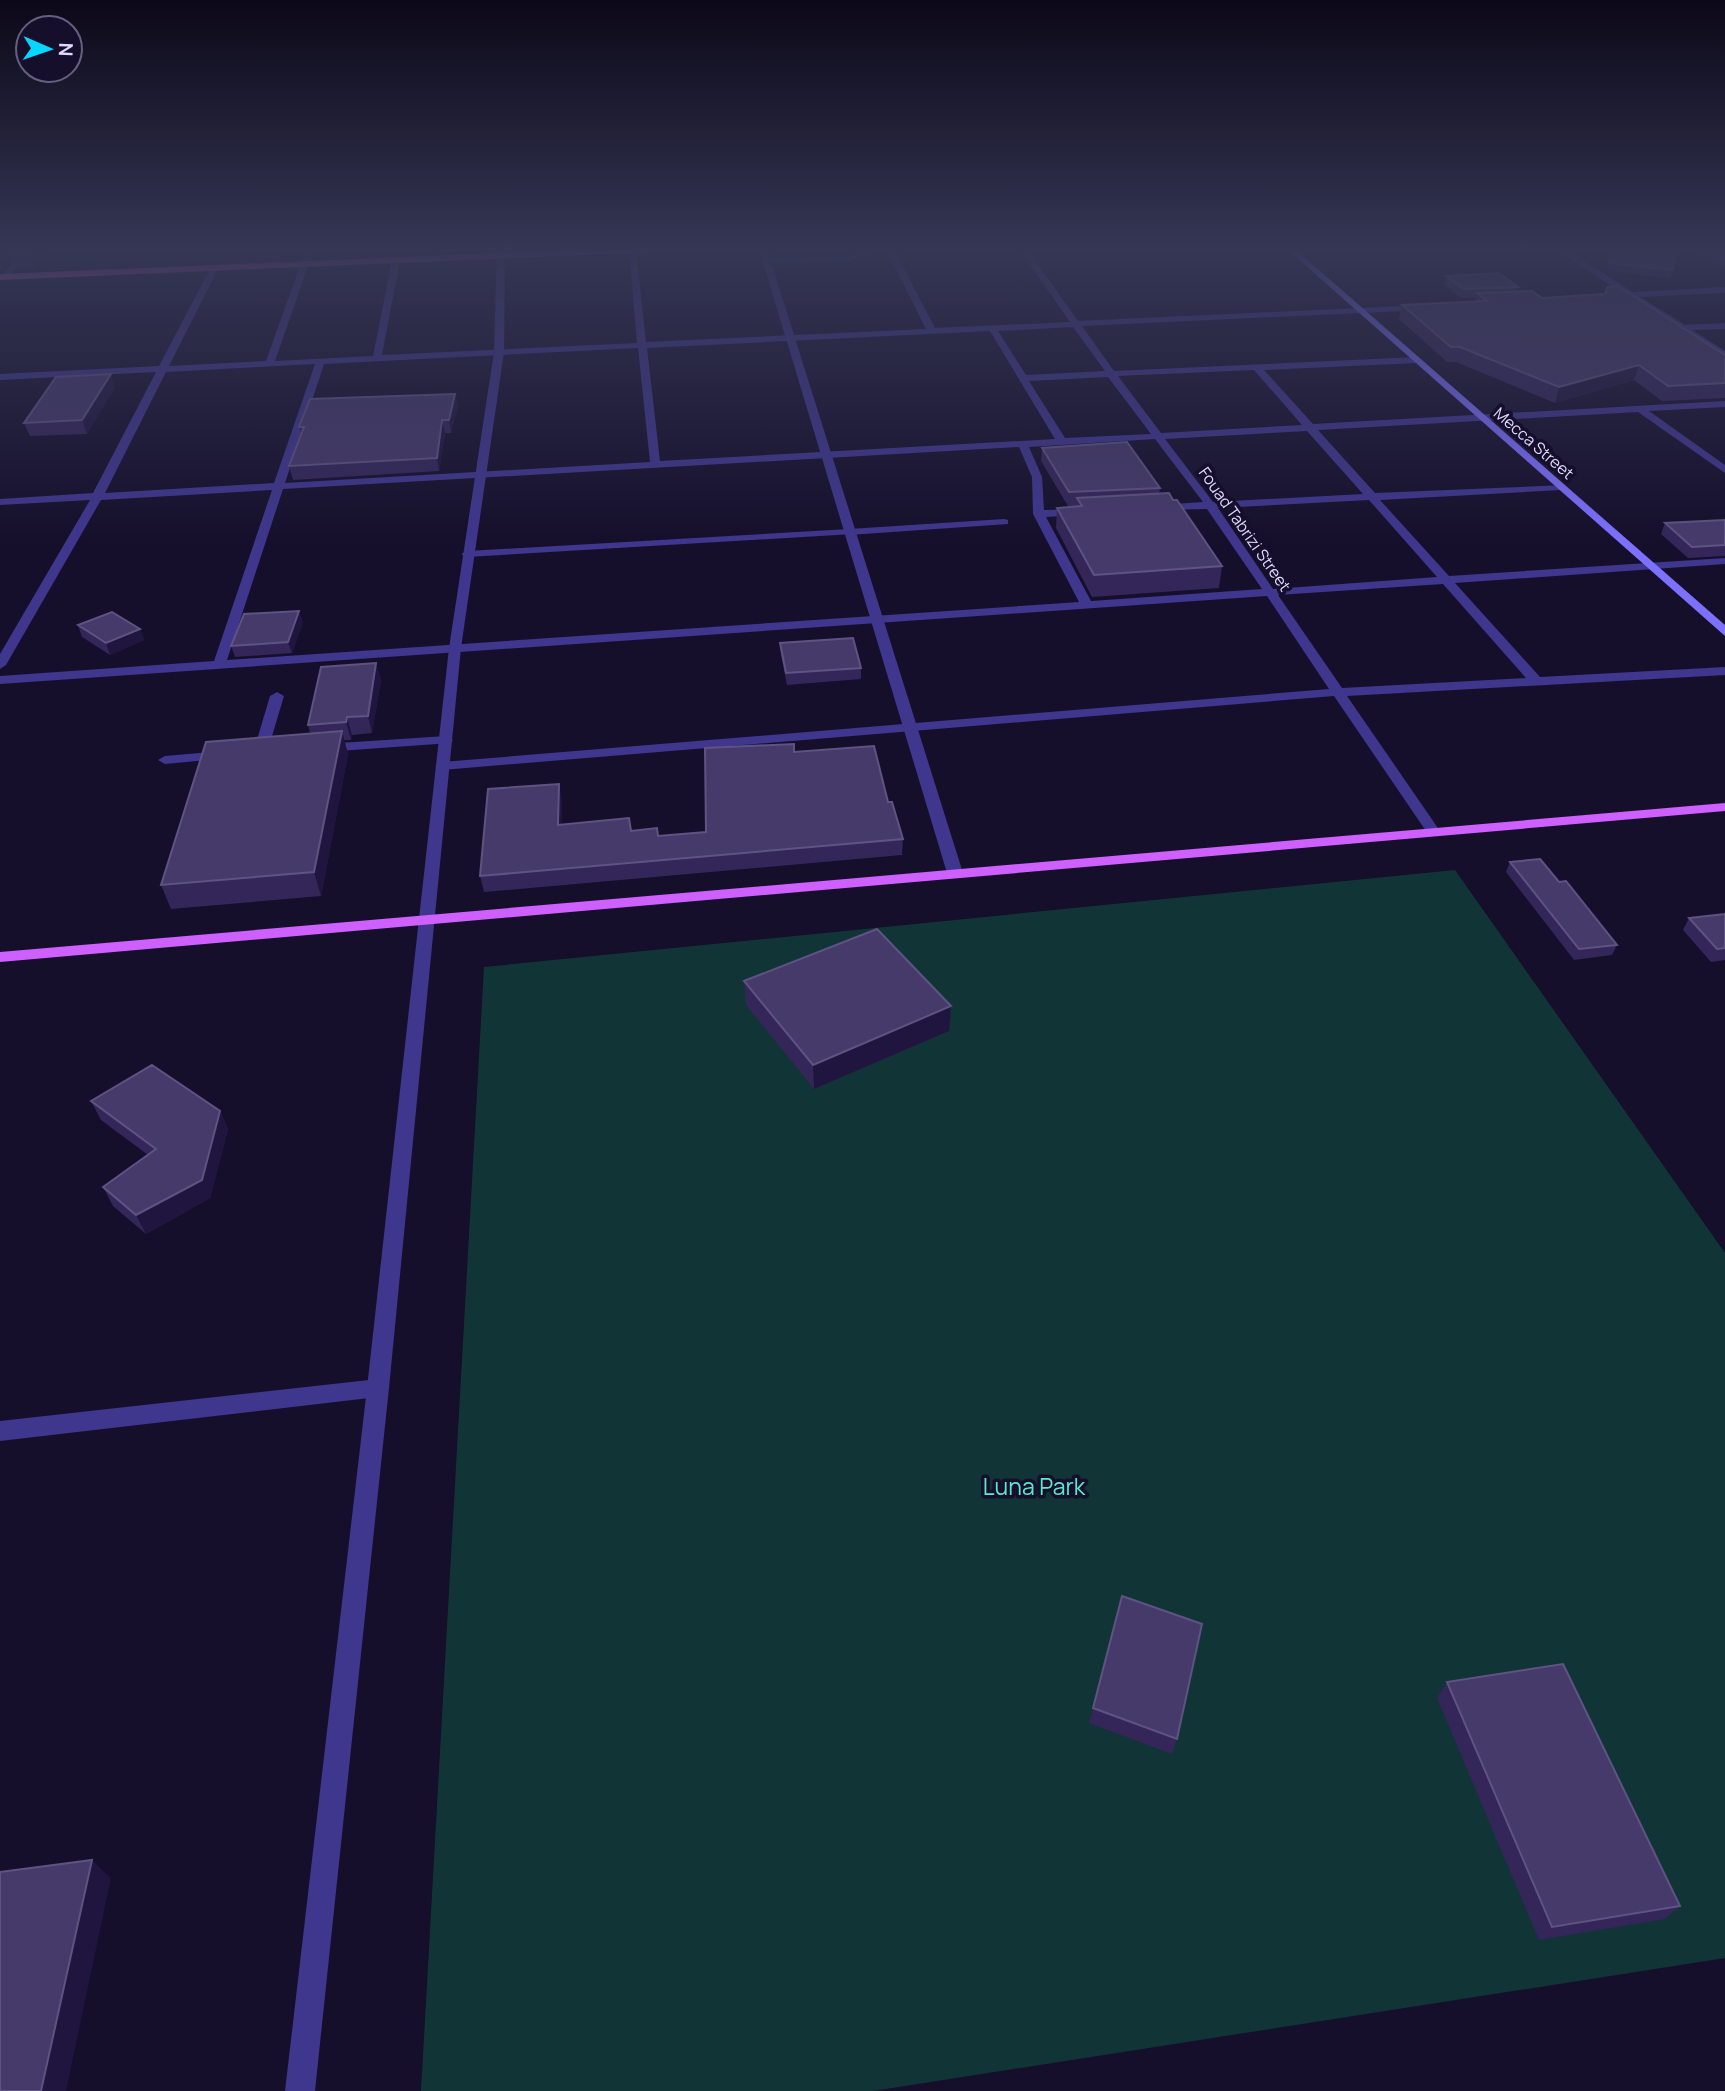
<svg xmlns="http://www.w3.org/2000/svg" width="1725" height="2091" font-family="Manrope,sans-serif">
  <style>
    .green { fill: #113536 }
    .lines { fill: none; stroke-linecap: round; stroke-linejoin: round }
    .service { fill: #3f368d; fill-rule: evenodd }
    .minor { fill: #3f368d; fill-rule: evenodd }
    .tertiary { fill: #3f368d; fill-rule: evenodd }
    .secondary { fill: #7c70ff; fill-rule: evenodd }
    .primary { fill: #cd60ff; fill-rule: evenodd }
    .trunk { fill: #e65ace; fill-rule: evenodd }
    .wall { fill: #342659 }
    .shaded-wall { fill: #20153f }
    .building { fill: #463a6b; stroke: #5e5382; stroke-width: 2 }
    .labels { text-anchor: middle; stroke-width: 7; stroke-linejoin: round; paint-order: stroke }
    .far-street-label { font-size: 16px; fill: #dfd9ff; stroke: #150f2b }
    .near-park-label { font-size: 23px; fill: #5ae9ce; stroke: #150f2b }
  </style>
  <rect width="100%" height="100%" fill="#150f2b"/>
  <path class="green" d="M1455,870L1725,1253V1958L873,2091H421L484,967Z"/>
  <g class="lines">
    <path class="service" d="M862,249H870L871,253L849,261L767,263L763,261L767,259L848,257L863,252Z
      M1004,519L1008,520V524L849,535L843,532L849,529Z
      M277,692L284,696L267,753L265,756H255L253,753L270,696Z
      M446,736L453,740L451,743L324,752L317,748L324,744Z
      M223,751L230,755L228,758L165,764L158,760L165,756Z"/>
    <path class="minor" d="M22,249H30L7,279H1Z
      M306,249H314L275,361L373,356L392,260L396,258L400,260L382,355L637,343L629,249L636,250L646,342L926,329L886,249H894L935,328L1070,322L1019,249H1027L1078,321L1426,305L1423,310L1082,326L1114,371L1417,357L1422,360L1417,363L1264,370L1313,424L1725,401V407L1649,411L1725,465V473L1638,412L1318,430L1375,493L1565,485L1566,487L1561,490L1380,500L1449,576L1725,558V564L1455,583L1540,677L1725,667V675L1347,696L1440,831L1433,835L1428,834L1334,696L442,770L435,766L442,762L1329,689L1267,596L0,684V676L214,661L272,490L101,500L6,665L0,669V654L90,500L0,505V499L93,493L156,372L0,380V374L159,366L210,269L214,267L218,269L169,366L266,361ZM1073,327L1105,371L1026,375L998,331ZM990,331L1055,439L660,461L647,348ZM638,348L650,462L285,483L324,364ZM315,364L274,483L105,493L166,372ZM1254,370L1302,425L1161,433L1118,376ZM1108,377L1151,434L1065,438L1029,381ZM1307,431L1363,494L1213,502L1165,439ZM1155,439L1203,502L1158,505L1153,508L1154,510L1207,509L1262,589L1091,601L1046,517L1081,515L1087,512L1081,509L1044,510L1042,477L1029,447ZM1019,447L1032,477L1033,514L1079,602L227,660L283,489ZM1369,500L1437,577L1273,589L1218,508ZM1443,584L1526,678L1342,688L1278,595Z
      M1556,249H1565L1633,292L1725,287V293L1640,297L1685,325L1725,323V329L1692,330L1725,351V358L1630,297L1605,298V294L1622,293Z
      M849,529L855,532L853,534L467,557L461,554L467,551Z
      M378,1379L386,1381L389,1388L386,1395L378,1397L0,1441V1421Z"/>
    <path class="tertiary" d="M497,249H505L504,352L461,648L389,1388L315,2091H285L367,1388L449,648L494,352Z
      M759,249H767L963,873L960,876L955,878L947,873Z"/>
    <path class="secondary" d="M1287,249H1295L1725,625V636Z"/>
    <path class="primary" d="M1725,803V811L0,962V952Z"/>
    <path class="trunk" d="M596,249H657L653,252L0,280V274Z"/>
  </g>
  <path class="wall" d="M0,249L12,259L4,270H0Z
    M11,249H51L35,269H18L12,253L15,249Z
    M1610,249H1674L1673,270L1670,278L1607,271Z
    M1690,249H1725V269Z
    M1446,276L1518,287L1516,291L1542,298L1604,294L1607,287L1725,355V398L1662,401L1634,380L1555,403L1456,362H1447L1399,319L1402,305L1475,301L1476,298H1461L1444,285Z
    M115,387L87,434L30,436L24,423Z
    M455,394L458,406L451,433H445L439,471L293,480L289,466L301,434L299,427Z
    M1042,448L1160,488L1159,494L1222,566L1219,588L1092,597L1056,528L1057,508L1076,507V506H1068L1041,461Z
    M1725,520V556L1688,558L1661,534L1665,523Z
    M303,622L292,653L235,657L231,646Z
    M78,625L140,629L144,640L110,655L82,637Z
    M780,643L861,668V679L787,685L781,655Z
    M376,663L381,680L372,733L352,735L351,740H344L348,754L321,896L171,909L161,885L310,733L308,725Z
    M794,752L888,802L903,839L902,855L484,892L480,876L562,799L561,824L658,836L706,832Z
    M1510,862L1559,882L1617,945L1612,955L1574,960L1506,872Z
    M1725,914V960L1711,962L1683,930L1689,918Z
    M744,981L951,1006L949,1031L814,1089L746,1005Z
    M91,1101L220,1111L228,1129L210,1198L146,1234L113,1206L103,1187L148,1155L101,1120Z
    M1122,1596L1177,1739L1172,1754L1089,1723Z
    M1447,1682L1680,1906L1665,1919L1539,1940L1437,1698Z"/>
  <path class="shaded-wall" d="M2,249H8L12,259L4,270L0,259V251Z
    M33,249H51L35,269L30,253Z
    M1639,365L1634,380L1555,403L1559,387Z
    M111,374L115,387L87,434L82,420Z
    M455,394L458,406L451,433L449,420Z
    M442,420L445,433L439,471L437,458Z
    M299,611L303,622L292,653L288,642Z
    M140,629L144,640L110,655L106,643Z
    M376,663L381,680L372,733L368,716Z
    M347,717L352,735L351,740L346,722Z
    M342,731L348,754L321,896L314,872Z
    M559,784L562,799L561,840L558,825Z
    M951,1006L949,1031L814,1089L813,1065Z
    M220,1111L228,1129L210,1198L146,1234L136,1215Z
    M92,1860L111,1878L66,2091H41Z"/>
  <path class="building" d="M15,249H33L30,253H12Z
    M1612,249H1674L1673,270L1609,263Z
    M1707,249H1725V259Z
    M1499,273L1518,287L1464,289L1446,276Z
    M1618,286L1725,355V383L1668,386L1639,365L1559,387L1460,347H1451L1402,305L1487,301L1477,293L1532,291L1542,298L1605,294L1607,287Z
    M111,374L82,420L24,423L56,377Z
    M455,394L449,420H442L437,458L289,466L304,427H299L310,399Z
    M1127,442L1160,488L1069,492L1042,448Z
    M1169,493L1173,500H1177L1222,566L1094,575L1057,508L1082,506L1077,498Z
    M1725,520V545L1692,547L1665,523Z
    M299,611L288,642L231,646L244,614Z
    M112,612L140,629L106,643L78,625Z
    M853,638L861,668L786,673L780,643Z
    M376,663L368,716L347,717L346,722L308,725L321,667Z
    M342,731L314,872L161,885L206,742Z
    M794,744V752L874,746L888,802H892L903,839L480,876L488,789L559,784L558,825L629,818L631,831L657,828L658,836L706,832L705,748Z
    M1540,859L1559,882L1566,881L1617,945L1579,949L1510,862Z
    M1725,914V948L1717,949L1689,918Z
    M877,929L951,1006L813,1065L744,981Z
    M152,1065L220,1111L202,1180L136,1215L103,1187L156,1149L91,1101Z
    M1122,1596L1202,1624L1177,1739L1093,1708Z
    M1563,1664L1680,1906L1552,1927L1447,1682Z
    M92,1860L41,2091H0V1872Z"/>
  <linearGradient id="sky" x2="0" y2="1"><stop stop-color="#0c0818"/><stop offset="0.46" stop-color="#353755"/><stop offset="1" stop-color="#353755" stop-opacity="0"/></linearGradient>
  <rect width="1725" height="542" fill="url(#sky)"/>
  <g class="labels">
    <g class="far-street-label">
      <text transform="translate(1534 443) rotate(41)" y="6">Mecca Street</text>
      <text transform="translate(1245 529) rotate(55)" y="6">Fouad Tabrizi Street</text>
    </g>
    <g class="near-park-label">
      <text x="1034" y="1495">Luna Park</text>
    </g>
  </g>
  <g transform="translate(49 49) rotate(92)"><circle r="33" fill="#150f2b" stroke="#666080" stroke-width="2"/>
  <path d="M0-5L12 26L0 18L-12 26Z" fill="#05d7ff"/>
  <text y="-10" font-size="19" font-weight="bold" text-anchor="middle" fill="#dfd9ff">N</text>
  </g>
</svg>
